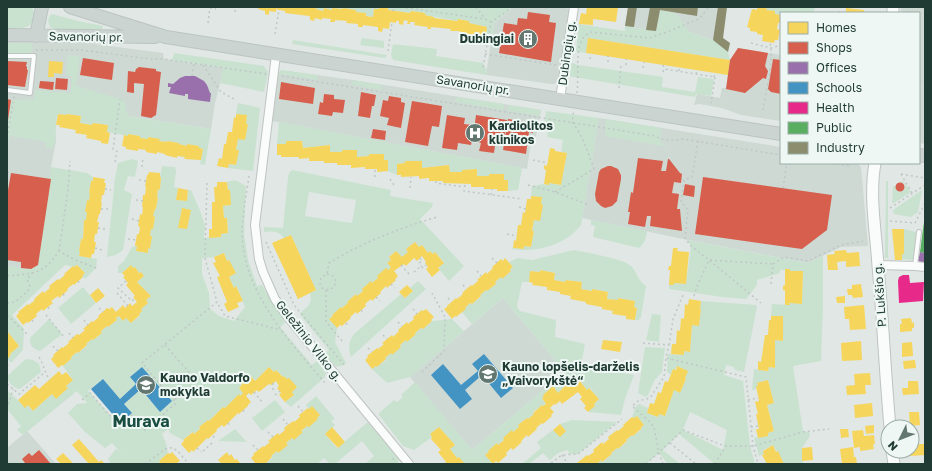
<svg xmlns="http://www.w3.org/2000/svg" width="932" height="471" font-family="'Golos Text',sans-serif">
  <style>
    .built { fill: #ced9d4 }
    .green { fill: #c9e2d0; fill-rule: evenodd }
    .homes { fill: #f6d55c }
    .shops { fill: #d6604d }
    .offices { fill: #9970ab }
    .schools { fill: #4393c3 }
    .health { fill: #e7298a }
    .public { fill: #5aae61 }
    .industry { fill: #8c8c6e }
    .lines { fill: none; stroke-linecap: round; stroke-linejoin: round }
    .service-casing { stroke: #bec4c1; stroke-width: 6 }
    .minor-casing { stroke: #bec4c1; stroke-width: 10 }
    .secondary-casing { stroke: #bdc5c2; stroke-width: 13 }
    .primary-casing { stroke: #bbc4c1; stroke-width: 14 }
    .path { stroke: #bfc7c5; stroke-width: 1.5; stroke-dasharray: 2 3; stroke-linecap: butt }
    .service { stroke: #fafbfb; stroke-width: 4 }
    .minor { stroke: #fafbfb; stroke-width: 8 }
    .secondary { stroke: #fafbfb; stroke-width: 11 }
    .primary { stroke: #ccd4d2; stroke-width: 12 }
    .labels { text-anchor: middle; stroke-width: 4; stroke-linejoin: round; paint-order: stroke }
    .street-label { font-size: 12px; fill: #1f3b33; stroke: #eef7f3 }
    .poi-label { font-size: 12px; font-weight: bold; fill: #1f3b33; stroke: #eef7f3; text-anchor: start }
    .district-label { font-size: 16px; font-weight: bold; fill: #1a4d41; stroke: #eef7f3 }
  </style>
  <rect width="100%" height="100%" fill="#e1e7e4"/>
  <path class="built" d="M514,7H560L570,9L559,76L557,82L555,84H551L486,75L494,23Z
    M628,7H727L723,38L730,43L728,52L713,40L689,32L656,31L625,26Z
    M901,7H925V144L919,143V13H901Z
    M7,42L87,43L163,53L164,59L224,68L215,103L211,129L59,105L55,126L56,141L51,167L57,173L55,256L7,285Z
    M738,48L781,55V121L741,115L722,108L699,104L694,105L697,94L720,98L722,88H726L730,60Z
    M281,70L353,80L541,110L536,137L532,136L527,169L272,121L277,75Z
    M599,118L781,147V163H856L861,167L868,246L841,247L808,263L688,240L582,218Z
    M503,298L565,372L472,450L410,377Z
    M27,431L36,441L56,464H7V448Z"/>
  <path class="green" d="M7,7H30L33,9C38,29 21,29 7,29Z
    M316,7H379V9H374L373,17L366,16V13L356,12V10L332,8V10L324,8L323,11L316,9Z
    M382,7H510V10L494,23L491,45L485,40L482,39V35L486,36L487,27L469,23V21L458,19L457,21L425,15V13L411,11L410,13L388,10V8Z
    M766,7H815L814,13H781V15L775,14V11L766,10Z
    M660,10L676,13L689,32L713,40L728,52L730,60L588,38L586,53L576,51L579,24L625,31V26L656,31Z
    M52,14L78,21L103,26L102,29H55L50,27L48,21L49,17Z
    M362,38L384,41V48L360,45Z
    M293,40L387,55L385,58L292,44Z
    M7,43H32L31,54H7Z
    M393,44L437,49L436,56L483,63L487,71L486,75L393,60L391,55Z
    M174,53L264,66L268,72L264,92L220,83L223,68L172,60Z
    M68,55L80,56L76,86L120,99L125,102L128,116L211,129L205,165L200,164L203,149L199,148V146L187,144V146L179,144V143L168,141L167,142L159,141V139L148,137V139L140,138V136L129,134L128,136L107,132V125L93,123L92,125L80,123L81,116L67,114L66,115L57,114C55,126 57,137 53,149L46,147V142L10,136L7,144V126L11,100H21L23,99L34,100L35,90L71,93L72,77L66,74Z
    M570,62L578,65L663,77L662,87L695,92L698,77L714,79L711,96L696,94L695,97L568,76Z
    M281,70L317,75V80L278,74Z
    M353,80L382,85L381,90L352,85Z
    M456,97L504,104L503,110L456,102Z
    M238,103L260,108L253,171L228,168L229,164L236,165L238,150H236L238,139H245L248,124H246L247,116L236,114Z
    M509,105L541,110L540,116L508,111Z
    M546,111L599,118L581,225C566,245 536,253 512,249L513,248L523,249L524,246L531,247L534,231H532L534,220L542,205L541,204L542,197L531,196L532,186L544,184L549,185V183L561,185L567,153L561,152L563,140L547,137L548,132L544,130Z
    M606,119L661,128L660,142L668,147L605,136Z
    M279,122L522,168L518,190L508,191V180H504V174H489V176H477L476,169L462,170V172H450L449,165L422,168V161H406L405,163L397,164V175L388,171V161L384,160V154H370L369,156L357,157V150H342V152H330V145L303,148L302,141H286V144H277Z
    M132,159L138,161L135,177L128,176L124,190L132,194L123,250L116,255L107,257L115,178L118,163Z
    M162,166L175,167L176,172L174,187L178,188L176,200L187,201L188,190H191L201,213L205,226L204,238L221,237V234L228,233L227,218H224L223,206L231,205L230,191L228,190L227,182L235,180L246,186L244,234L248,260L257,286L262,285L285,323L280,327L312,365L317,361L326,373L325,377L291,407L285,402L294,395C289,389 289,381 284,376L283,377L276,370L274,372L269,367L255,381L249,374L239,388L243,393L240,396L238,395L225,408L223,407L209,421L208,420L194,434L192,432L183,440L170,433L168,429L162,434L166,443L168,453L159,461L160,462L158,464H111L108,459L116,449L122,454L112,443L105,448L85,432L68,413L77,404L87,403L77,391L23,435L17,430L21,426L7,409V390L25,407L28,405L33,411L52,394L56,398L68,388L66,386L73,380L63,366L72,358L71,357L77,352L78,353L87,346L86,344L92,339L93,340L102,333L101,331L107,326L108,327L117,320L116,318L119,316L123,320L126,318L131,323L140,316L139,314L142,311L141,309L148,303L146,300L151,296L137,282L144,276L141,272L139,273L135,267L133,268L131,266L122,273H118V266L124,261L132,247L137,246L136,251L148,252V248H150L152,237L150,236L151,229H153L155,217L153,216L155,209H156L158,197H157L158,189H160L161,178L160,177ZM224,253L227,261L229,260L235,273L229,277L234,288L237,287L245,307L234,321L219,316L210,309L209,293L202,274V258L214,257ZM142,367L172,401L160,412L141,389L124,404L132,413L118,424L88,391L103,379L120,399L136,384L130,377Z
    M51,167L87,173L93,177V181H91L89,192L90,193L89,201H87L86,212H87L86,220H84L83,239L81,240L79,251L80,252V256L97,259L96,268L85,279L82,276L85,273L77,265L74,267L65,265L12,315L24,329L23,350L11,363L7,358L11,355L10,354L19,346L7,331V266L31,269L38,265Z
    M292,170L391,190L390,196L433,203L432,207L420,219L464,266L449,281L438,268L444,262L435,252L433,254L430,251L428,253L422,245L419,247L415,242L406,249L408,252L402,257L396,251L389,257L391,260L387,263L391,267L372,283L371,282L357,296L356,294L347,302L348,303L342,308L341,307L332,315L333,316L330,319L337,328L335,342L346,363C336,372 331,362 324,354L329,350L302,317L300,313C307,307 313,304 310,293L316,290L291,235L284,238C279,231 272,231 264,232V227L283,228L288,177L289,173ZM309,192L356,200L352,223L305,216Z
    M886,181H888V258H885Z
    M903,181L911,192L894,203H892L893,186H895L896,188L899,191H903L905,186L903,183L900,182Z
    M922,190L918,212L911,217L894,214L893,210Z
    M591,220L647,231C646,239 645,243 639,248L593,237L595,226L591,225Z
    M904,229L916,232L913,260L902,259V254L904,253Z
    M687,240L808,263L823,256V307L821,361L793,366L803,431L809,432L810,436L802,448L803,464H784L773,445L763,450L764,454L759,456L754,438L768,436V433L774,431L767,405L774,403L768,380L757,383L758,386H756V389L752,390L754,369L768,371L769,367L775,368V340L783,341L782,316H771L772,304L789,305V303H802L803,271H790V269H785V270H780V273L757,280V285L746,299L722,297L669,289V285H674V283L686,284L691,246Z
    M574,250C587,253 622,258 631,266C638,273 637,280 646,286L641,317L639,320H635L637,308L634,307V301L619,298L618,300L607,299L608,292L593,289L592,291L581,289L582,282L566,280L565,282L554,280L555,273L540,270V272L531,271L529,282H522L517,306L520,311L556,320L555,337L585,344L581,365L634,375L625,399L621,415L588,412L595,406L594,404L599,399L590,388L587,390L579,380L576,382L573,378L558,393L553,387L542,398L546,404L543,406L542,405L533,412L534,414L528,419L527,418L518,425L519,427L513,432L512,431L498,445L497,443L488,451L489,452L485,455L493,464H465L459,457L457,458L450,449L454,444L439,427L430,434L432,437L414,450L403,446L379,415V413L394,400L397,402L403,397L401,395L415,382L472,450L565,372L503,298L472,324L462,312L465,309V308L470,303L472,304L481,297L480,295L486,290L487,291L496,284L495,282L501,277L502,278L511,271L510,269L513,267L509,262L518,258L532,260Z
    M418,281L426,289L351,357C348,347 348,343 354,334L401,294L405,298L413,291L410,288Z
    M83,287L96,303L71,324L58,308Z
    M701,301L756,305L757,307L744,372L735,370L734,367L726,365L724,375L743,381L750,446L755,464H715L679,434L663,450L680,464H668L659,453L646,464H597L601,460L603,462L612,454L611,453L617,448L618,449L627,442L626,440L632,435L633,436L642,429L641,427L644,425L637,416L634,418L632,417L636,406L639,404L648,408L647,413L657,417L659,414L665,416L674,390L680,393L686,379L685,378L687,371L677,366L671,375L667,372L668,354L683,355L684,351L690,352L692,325H699L701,309H700ZM690,412L727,430L723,450L683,430Z
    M652,314L661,315L659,342L646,340Z
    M49,319L62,334L40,351C33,349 29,345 30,338Z
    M452,319L464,331L410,377L387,383L372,369L376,366L377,367L386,360L385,358L391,353L392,354L401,347L400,345L406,340L408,341L416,334L415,333L421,328L423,329L432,321Z
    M645,347L665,348L662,372L654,381L648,395L646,397L638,393Z
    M26,359L33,360L39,364L41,372L20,389C14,389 8,382 7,376Z
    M316,396L335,419L331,421L335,425L325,434L337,448L368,422L399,460L397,464H365L374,456L362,441L335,464H330L324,458L317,464H265L272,458L271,456L287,444L286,443L292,438L294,439L307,426L309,427V409L306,405Z
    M275,400L285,412L262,431L252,418Z
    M572,420L617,422L578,454H569L568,450L558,453L550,460L543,453L529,464H522L541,448L537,442L553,430L566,431L560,424Z
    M235,429L247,442L218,441Z"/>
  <path class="homes" d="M258,7H316V9L323,11L324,8L332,10V8L342,9L343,8L356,10V12L366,13V16L373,17L374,9H379V7H382L388,8V10L410,13L411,11L425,13V15L434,17V18L457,21L458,19L469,21V23L487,27L486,36L478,35V37L474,36V35L459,32L460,31H450L451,29L431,27V29H427L428,27L414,25L415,22H410V24H407L408,21L404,20L403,25L399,24V21H396V23L390,22L389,29L383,28L382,32L378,31V27L363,25V27H358V24L346,23L347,21L335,20V22H330L331,19L322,18V20L315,18L314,21L310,20V17L309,16L285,13V11L279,10L276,9V12L269,11V15L265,14V11L258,9Z
    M587,7H618L616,22L593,19V25L579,24L581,13L586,14Z
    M757,7H767L766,10L775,11V14L781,15L780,23H778L777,29L780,30L778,40H775L774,43L762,41L763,35L757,34V32L750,31V28L747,27L752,9L757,10Z
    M846,8L864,10V13H846Z
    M588,38L730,60L728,75L586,53Z
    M49,61L63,62L62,74L54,73V77H48Z
    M58,114L66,115L67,114L81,116L80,123L92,125L93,123L108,125L107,132L110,133L108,144L101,143V141L86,138L87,135L75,133L76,130L59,127L60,125H56Z
    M236,114L247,115L246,124H248L245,140L238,139L236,150H239L236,165L229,164L228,168L217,166L219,158L222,159L224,144H226L228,132H232L234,117L236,118Z
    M128,134L140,136V138L148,139V137L160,139L159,141L167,142V141L179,143V144L187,146V144L199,146V148L203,149L201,160L184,159L185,157L177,156V158L165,155V154L157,152V154L146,152V150L138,149V151L126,149V147L122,146L124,135L128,136Z
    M286,141H302L303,148L330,145V152H342V150H357V157L369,156V154H384V160H388V171L377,172V169H365V167L351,168V165H337V163H324V161H309V158L299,159V157H281V155H277V144H286Z
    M550,148L555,149V151L567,153L561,185L549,183V185L544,184L546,170L544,169V165L547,166Z
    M405,161H422V168L449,165L450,172H462V170L477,169V176H489V174H504V180H508V191H497V189H484V187H471V184L443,183V181H429V178L419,179V176L401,177V175H397V164L405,163Z
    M149,172L160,173V177H161L160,190L158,189L157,197H158L156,209H155L153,216L155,217L153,229H151L150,236H152L150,249L148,248V253L136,251L137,246H135L137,234H139L140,227L138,226L140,214L142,215L143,207H142L143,195H145L146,187H145L147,175H148Z
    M93,177L105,179L104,183H106L104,195H102L101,203H102L100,214H99L97,222H99L97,234H95L94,242H96L94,254H92L91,258L79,256L80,252L79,251L81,239H83L84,220H86L87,212H85L87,200L89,201L90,193H89L91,181H93Z
    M217,182H227L228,190H230L231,205L223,206L224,218H227L228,233L221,234V237L209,238V229H212V202H215L214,187H217Z
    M178,188L188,190L187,201L176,200Z
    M531,196L542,197L541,204L543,205L540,221L534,220L532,231H534L531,247L524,246V249L513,248L514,240L516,241L518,225H521L523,212L525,213L527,199H531Z
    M182,208L191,210L187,229L178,228Z
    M892,229H904V254H902V260H895Z
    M291,235L316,290L298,299L272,243Z
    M415,242L419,247L422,245L428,253L430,251L433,254L435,252L444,263L438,268L440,270L432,277L426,269L428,267L425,263L426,262L422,256L417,261L414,258L406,266L404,264L394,271L398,276L395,279L396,280L387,288L386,286L380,292L381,293L372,301L371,299L365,304L366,306L357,314L356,312L350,317L351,318L342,326L340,325L337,328L329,319L333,316L332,315L341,307L342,308L348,303L347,302L356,294L357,296L363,291L362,289L371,281L372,283L378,278L377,276L386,268L388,270L391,267L387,263L391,260L389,257L396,251L402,257L408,252L406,249Z
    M673,248H678L677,251L689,252L686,284L674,283V285H669L670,270H668L669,266H671Z
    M846,250L847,253L859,252L860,266L846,267V261L837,262L838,270H828L827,255L835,254L834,251Z
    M224,253L227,261L229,260L236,273L229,277L234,288L236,286L243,301L237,303L239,307L228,312L224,304L227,302L217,277L220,276L213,263L216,262L214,257Z
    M505,258L513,267L510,269L511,271L502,279L501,277L495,282L496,284L487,291L486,290L480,295L481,296L472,304L470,303L465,308L466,309L456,317L455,316L452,319L444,309L447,307V306L456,298L457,299L463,294L462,293L471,285L472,286L478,281L477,280L486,272L487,274L493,268L492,267L501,259L503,261Z
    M77,265L85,273L82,276L83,277L74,285L73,284L67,289L68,290L59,298L58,296L51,301L53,303L43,311L42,309L36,314L37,316L28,323L27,322L23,325L16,316L19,313L18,312L28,304L29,305L35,300L34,299L43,291L44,293L50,288L49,286L58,279L59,280L65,275L64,274L73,266L74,267Z
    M131,265L133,268L135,267L139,273L141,272L144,276L137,282L151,296L146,300L148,303L141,309L142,311L139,314L140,315L131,323L126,318L123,321L119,316L116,318L117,320L108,327L107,326L101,331L102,333L93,340L92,339L86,344L87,345L78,353L77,352L71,357L72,358L63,366L62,365L58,368L51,359L54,356L53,355L62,347L63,348L69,343L68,342L77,334L79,335L85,330L83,329L92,321L93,322L99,317L98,316L107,308L109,309L112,307L116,312L123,305L125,308L130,303L132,306L137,302L133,297L135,296L126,285L128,283L123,277L125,276L122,273Z
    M785,269H790V271H803L802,304L789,303L790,305H785V290H783V286L785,285Z
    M540,270L555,273L554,280L565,282L566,280L582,282L581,289L592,291V289L608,292L607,299L618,300V298L635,301L634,307L637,308L635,320L626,319V316L612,314L613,311L602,309V307L586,304V302L570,299L571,296L560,294V292L547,290V287L532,285L533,283L529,282L530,271L540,272Z
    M861,284L863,297L853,298L852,295H848L847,289H852V285Z
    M407,285L413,291L405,298L399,292Z
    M98,288L105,296L96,303L90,295Z
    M845,296V303H837L836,297Z
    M689,299L701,301L700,309H701L699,326L692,325L690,352L684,351V355L671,354L672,344H676L677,330L680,331L681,318L684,319L685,304L688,305Z
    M864,305L866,329L850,330L849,319H845L844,307Z
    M426,309L434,317L431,320L432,321L423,329L421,328L415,333L416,334L407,342L406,340L400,345L401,347L392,355L391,353L385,358L386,359L377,367L376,366L372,369L365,360L368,357L367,356L377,348L378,349L384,344L382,343L392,335L393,337L399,331L398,330L407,322L408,324L414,319L413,317L422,310L423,311Z
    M771,316H783V341L775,340V368L769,367L768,371L758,370V361L761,362L765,335H768L769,320H771Z
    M911,318L912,323L914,322V328H912V331L900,332V324H902L901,319Z
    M7,331L19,346L10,354L11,355L7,359Z
    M603,340L622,342L620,352L601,349Z
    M861,341L862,360L842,361L841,343Z
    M912,342L913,356L902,357V343Z
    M915,360L916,368L904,369L903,361Z
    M677,366L688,371L685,378L686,379L680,393L674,390L665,416L659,414L658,417L647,413L650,403L654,404L658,392L661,393L665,381L668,382L673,369L676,370Z
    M269,367L274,372L276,370L283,377L284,376L287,379L289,378L297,387L292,392L294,395L285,402L279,395L281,393L277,388L279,386L276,381L271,385L269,384L259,392L257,390L251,395L249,393L246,396L251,402L248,405V406L239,414L238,413L224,427L222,425L216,430L217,431L208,439L207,438L193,452L192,450L189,453L181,444L184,441L183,440L193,432L194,434L200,429L199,427L208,420L209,421L223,407L225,408L239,394L240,396L243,393L239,388L242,385L241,384L246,379L245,377L249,374L255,381Z
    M59,371L62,375L66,372L73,380L66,386L68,388L56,399L52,394L33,411L28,405L25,408L18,400L35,385L39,389Z
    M870,373L871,385H865L866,394L847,395L846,386L855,385L854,374Z
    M573,378L576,382L579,380L587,390L589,388L599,399L594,404L595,406L588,412L584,408L586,406L580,399L582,397L578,392L562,404L560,401L555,405L554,404L550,408L554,412L551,415L552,416L543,424L542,423L536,428L537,429L528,437L527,435L521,441L522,442L513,450L511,448L506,453L507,455L498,463L496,461L493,464L485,455L489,452L488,451L497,443L498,445L504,440L503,438L512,430L513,432L519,427L518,425L527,418L528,419L534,414L533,413L542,405L543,406L546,404L542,398L544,396L543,395L553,386L558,393Z
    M768,380L774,403L767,405L774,431L768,433V436L758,438L756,429H759L756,414H758L755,402L759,401L756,386H758L757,383Z
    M908,381H918L919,394L903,395L902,388H908Z
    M872,403L873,416L855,418L854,405Z
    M312,406L320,415L317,418L318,419L309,427L307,426L301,431L303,432L294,440L292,438L286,443L288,445L278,453L277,451L271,456L272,457L265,464H256L251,458L254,455L253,454L263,446L264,447L270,442L268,441L278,433L279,435L285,430L284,428L293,421L294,422L300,417L299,415L308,408L309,409Z
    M909,412H919L920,425L910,426Z
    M637,416L644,425L641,427L642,428L633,436L632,435L626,440L627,441L618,449L617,448L611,453L612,454L602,462L601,460L597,464L577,463L587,455L588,456L594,452L593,450L602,442L603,444L609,439L608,437L617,430L618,431L624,426L623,425L632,417L634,418Z
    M560,424L566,431L560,437L553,430Z
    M874,425V433L866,434L865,426Z
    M332,427L345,442L338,448L325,434Z
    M439,427L455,445L450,449L457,458L459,457L465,464H446L445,463L446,462L438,452L441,450L431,439L432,437L430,434Z
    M840,429H848L849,437L841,438Z
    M863,430L864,436L874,435L875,444H873L874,449L860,451V447L854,448L852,431Z
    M912,435H916L917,444H924L925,455L910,456L909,451H912Z
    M79,439L99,462L101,460L105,464H89L72,445Z
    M773,445L776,452L778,451L784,464H767L762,455L764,454L763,451Z
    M812,447L813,460L802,461V448Z
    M853,447L854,457H856L857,464H842L840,449Z
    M172,452L180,461L177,463L178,464H158L160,462L159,461L168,453L170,454Z
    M227,452L229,456L231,454L235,460L237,459L240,463L239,464H219L221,463L218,460Z
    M63,453L71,461L73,464H61L56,459Z"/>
  <path class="shops" d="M528,12L550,15L549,22L556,23L551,62L499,53L504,23L517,25L518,18L527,19Z
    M738,48L768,53L765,66L768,71L766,79L763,78L745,93L726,89L730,60Z
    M83,58L114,63L112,80L80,75Z
    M773,59L781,60V94L771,92L768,89Z
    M7,61L27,62L26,66L27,67V70H28L25,87L7,85Z
    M139,67L156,69V71L161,72L156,115L151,118L141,116L144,84L134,83V93L127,92L128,71L135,72L136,69Z
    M56,78L68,79L67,90L55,89Z
    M40,81L54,82L53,90L39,88Z
    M281,82L315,88L313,104L279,99Z
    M361,92L376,95L374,106H372L370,118L358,116Z
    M324,94L334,95V99L345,100L343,113L333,112L332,116L318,114L320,102L323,103Z
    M389,96L401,98V102L405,103L401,128L387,125L389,118L380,116L383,100L388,101Z
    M7,99L11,100L8,120H7Z
    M412,101L442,106L439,127L432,126L428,146L405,142Z
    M447,115L465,118L464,124L472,125L470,134L473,135L471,145L458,143L457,150L442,148Z
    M476,115L507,120L504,139L496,138L494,153L479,151L481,143L478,142L480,131L474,130Z
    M508,119L535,123L533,133L529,132L526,154L503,150Z
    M373,129L386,131L385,140L371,138Z
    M638,158L663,161L661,171H666L668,159H669L680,173L682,174L681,183L674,182L672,193L679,194L677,209H680L682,231L650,226L651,216H647L645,227L628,224L630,212H628L631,192L633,193Z
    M608,166H611L618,169L621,175V179L617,201L612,206L605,208L601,206L596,201L595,194L599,172L601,169Z
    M11,173L51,179L38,265L31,269L21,268V262L7,260V196Z
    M703,177L832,195L827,230L802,249L695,234Z
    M895.5 187a4.5 4.5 0 1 1 9 0a4.5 4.5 0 1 1-9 0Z
    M685,184L695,186L694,197L683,195Z
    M39,450L51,464H23L25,463L22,459L29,453L32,456Z"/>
  <path class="offices" d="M185,76H195L204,81L207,85L210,93H211L210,102L188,99V94H185V96L169,93L171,87H168V83L173,84L180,78Z
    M920,252L925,253V263L918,261Z"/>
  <path class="schools" d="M484,354L513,388L501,398L482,375L465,390L472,399L460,409L431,375L443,364L461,385L478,371L472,364Z
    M142,367L172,401L160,412L141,389L124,404L132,413L120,423L91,389L103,379L120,399L136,384L130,377Z"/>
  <path class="health" d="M903,275H909L910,283L924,282L923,301L899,303L898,281L899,277Z"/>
  <path class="public" d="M924,222H925V253L920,252Z"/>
  <path class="industry" d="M628,7H637L634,27L625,26Z
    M650,7H698L697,16L660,10L656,31L646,30Z
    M718,7H727L723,38L730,43L728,52L713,40Z"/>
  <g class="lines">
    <g class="service-casing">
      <path id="service" d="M7,56H34L30,93L7,90
        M915,266L919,232"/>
    </g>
    <g class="minor-casing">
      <path id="minor" d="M276,55L255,225L259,259L263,272L275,299L287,316L409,464
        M560,99L574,7
        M878,265L915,266L925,267"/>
    </g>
    <g class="secondary-casing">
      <path id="secondary" d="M893,13V7
        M875,163C869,197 876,232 878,266C883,320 885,373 890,427
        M892,451L894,464"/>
    </g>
    <g class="primary-casing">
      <path id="primary" d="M70,7L166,37L781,134
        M7,35L155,37
        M36,36L42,7
        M919,155L925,156"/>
    </g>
    <path class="path" d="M401,7L485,19L491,22
      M476,7L485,19
      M210,8L216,9
      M393,11L394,7
      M235,12V7
      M794,13L795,7
      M839,13L840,7
      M908,13L909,7
      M208,23L210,7
      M275,34L279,10
      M751,43L771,48L781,45
      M36,50H81L151,59H164L266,74
      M388,51L392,22
      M485,54L556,65
      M590,59L591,54
      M608,62V56
      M203,65L221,92L234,99
      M626,65V59
      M663,65L664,69
      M483,67L491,22L513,7
      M643,68L644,62
      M679,71V67
      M663,72L664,69L715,77L711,103
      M696,74L697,70
      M192,76L194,63
      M282,76L655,136C664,141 672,141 683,139L781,155
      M714,77L715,73
      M919,81L925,82
      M619,88L621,65
      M577,93C579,78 575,53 582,40C583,36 588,34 591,32L649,38L667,32L699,19L709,7
      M763,110C766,89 774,63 770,42
      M7,138L14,96
      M698,141L692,177L684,180L681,202L688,210L685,238L691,246L709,260L773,264
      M533,160L547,163
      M115,162L117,151L113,149L120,99
      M832,163L850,166
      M142,167L143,158
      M7,172L11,173
      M901,174L925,178
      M901,174L912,193
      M249,176C246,199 240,222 243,246C249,298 293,346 326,384
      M375,177V169
      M390,179L394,185
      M139,180L146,181
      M436,181V183L464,187
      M207,183L205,258L217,302
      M465,185L464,191L522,199
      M528,185L555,192L589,205
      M410,188L411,177
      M783,188L787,163
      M105,189L111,190
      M555,192L594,169C588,153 583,136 572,122L574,110
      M491,195L492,189
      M136,200L143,201
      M519,207L526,209
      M890,208L925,185
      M101,209H108
      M132,219L139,221
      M890,221L915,223L925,203
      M98,228L105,229
      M507,234L517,236
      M128,239L136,240
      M266,242L294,305L346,367
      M95,248L102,250
      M59,251L68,190L70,161
      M420,258L422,261L419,263L421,266
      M492,258L497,263
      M401,265L410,275
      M477,271L481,276
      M414,272L421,266L423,268L426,265
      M327,274L333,276L336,281L334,287L329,290L322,288C318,282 320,277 327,274L329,263C365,241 398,229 437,217
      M7,276C34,273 43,275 59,251L75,260L99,269
      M78,281L81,285
      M126,281L118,288L132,301L134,299
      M391,284L395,288
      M771,284L773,264L784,257L808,261L841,245L863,241
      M463,285L466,289
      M326,290V322L343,342
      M117,293L128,306
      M63,294L66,298
      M694,296L697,286L709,260L761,303
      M376,297L380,301
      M448,298L451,302
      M7,303L15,302L28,291L30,286L27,279L32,273
      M48,307L51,311
      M99,308L103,312
      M413,309L417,314
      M361,310L364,314
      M7,315L27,334
      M46,315L64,337
      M32,320L35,324
      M84,320L88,325
      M398,322L402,326
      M346,323L349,327
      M69,333L73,338
      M383,335L387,339
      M643,343L669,345L666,358L746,377L753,446L758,464
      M165,345L197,381L174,400
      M669,345L673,319L683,295
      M53,346L58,351
      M368,348L372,352
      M39,357C44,365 44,372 50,380
      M7,364L10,368
      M422,372L444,351L445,317L432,293
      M273,383V393
      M7,384L19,394L44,373
      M254,392L262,402
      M275,395L280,391
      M82,400L90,393L119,426L132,415L145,430L176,403L142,363L217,302L225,316L281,330
      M748,400L758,398
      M298,406L303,412
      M7,409L13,389
      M243,410L246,414
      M283,419L288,425
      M228,423L231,427
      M751,427L758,426
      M268,432L273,437
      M213,436L216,440
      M670,443L696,464
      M253,445L258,450
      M197,448L201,452
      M203,451L212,443
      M562,455L568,464
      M393,458L395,464
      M551,463L562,455L578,454L622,419
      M145,464L167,448C177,446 181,456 187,462
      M646,464L683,430L725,446H753L803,432L829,429
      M663,464L659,453L654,428L651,423L632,406L638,401L650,398L664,377L666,358
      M715,464L725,447"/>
    <use href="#service" class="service"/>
    <use href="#minor" class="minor"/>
    <use href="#secondary" class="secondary"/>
    <use href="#primary" class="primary"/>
  </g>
  <defs>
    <g id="building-disc" transform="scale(1)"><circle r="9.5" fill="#637771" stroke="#eef7f3"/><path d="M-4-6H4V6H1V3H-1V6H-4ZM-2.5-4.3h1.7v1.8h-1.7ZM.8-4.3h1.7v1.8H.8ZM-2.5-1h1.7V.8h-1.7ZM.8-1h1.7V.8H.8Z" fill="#fff"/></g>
    <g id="hospital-disc" transform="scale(1)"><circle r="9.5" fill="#637771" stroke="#eef7f3"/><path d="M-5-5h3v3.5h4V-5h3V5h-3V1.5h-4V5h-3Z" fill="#fff"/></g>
    <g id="school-disc" transform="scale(1)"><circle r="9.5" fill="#637771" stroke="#eef7f3"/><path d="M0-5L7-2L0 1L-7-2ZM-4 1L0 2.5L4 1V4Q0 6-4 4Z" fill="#fff"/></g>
  </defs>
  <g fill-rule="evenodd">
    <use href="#building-disc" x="528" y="39"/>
    <use href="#hospital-disc" x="475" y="133"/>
    <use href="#school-disc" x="488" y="374"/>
    <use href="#school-disc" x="146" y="385"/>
  </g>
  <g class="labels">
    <g class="street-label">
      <text transform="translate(86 37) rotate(1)" y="4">Savanorių pr.</text>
      <text transform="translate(567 53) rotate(-82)" y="4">Dubingių g.</text>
      <text transform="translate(473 85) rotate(9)" y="4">Savanorių pr.</text>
      <text transform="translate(880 295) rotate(-94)" y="4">P. Lukšio g.</text>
      <text transform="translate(309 341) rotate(52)" y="4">Geležinio Vilko g.</text>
    </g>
    <g class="poi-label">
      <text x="514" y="43" text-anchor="end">Dubingiai</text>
      <text x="489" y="130">Kardiolitos<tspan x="489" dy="14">klinikos</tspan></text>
      <text x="502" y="371">Kauno lopšelis-darželis<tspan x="502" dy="14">„Vaivorykštė“</tspan></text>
      <text x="160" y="382">Kauno Valdorfo<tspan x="160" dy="14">mokykla</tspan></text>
    </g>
    <g class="district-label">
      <text x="141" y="427">Murava</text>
    </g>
  </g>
  <rect width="932" height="471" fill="none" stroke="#1f3b33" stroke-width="16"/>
  <rect x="780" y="12" width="140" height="152" fill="#eef7f3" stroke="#9baca6"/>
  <rect x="788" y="22" width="20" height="12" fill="#f6d55c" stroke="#9baca6"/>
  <text x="816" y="32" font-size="12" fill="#1f3b33">Homes</text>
  <rect x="788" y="42" width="20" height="12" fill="#d6604d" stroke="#9baca6"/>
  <text x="816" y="52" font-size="12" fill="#1f3b33">Shops</text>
  <rect x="788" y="62" width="20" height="12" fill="#9970ab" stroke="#9baca6"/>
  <text x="816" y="72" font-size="12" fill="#1f3b33">Offices</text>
  <rect x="788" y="82" width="20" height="12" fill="#4393c3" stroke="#9baca6"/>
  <text x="816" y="92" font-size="12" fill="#1f3b33">Schools</text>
  <rect x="788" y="102" width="20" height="12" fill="#e7298a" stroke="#9baca6"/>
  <text x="816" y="112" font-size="12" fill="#1f3b33">Health</text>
  <rect x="788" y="122" width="20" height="12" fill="#5aae61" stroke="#9baca6"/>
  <text x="816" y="132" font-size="12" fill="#1f3b33">Public</text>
  <rect x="788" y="142" width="20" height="12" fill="#8c8c6e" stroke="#9baca6"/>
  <text x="816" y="152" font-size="12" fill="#1f3b33">Industry</text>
  <g transform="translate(900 439) rotate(227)"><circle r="19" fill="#eef7f3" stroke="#9baca6"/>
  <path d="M0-3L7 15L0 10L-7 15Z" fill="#637771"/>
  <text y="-6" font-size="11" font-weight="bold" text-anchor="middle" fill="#1f3b33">N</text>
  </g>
</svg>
